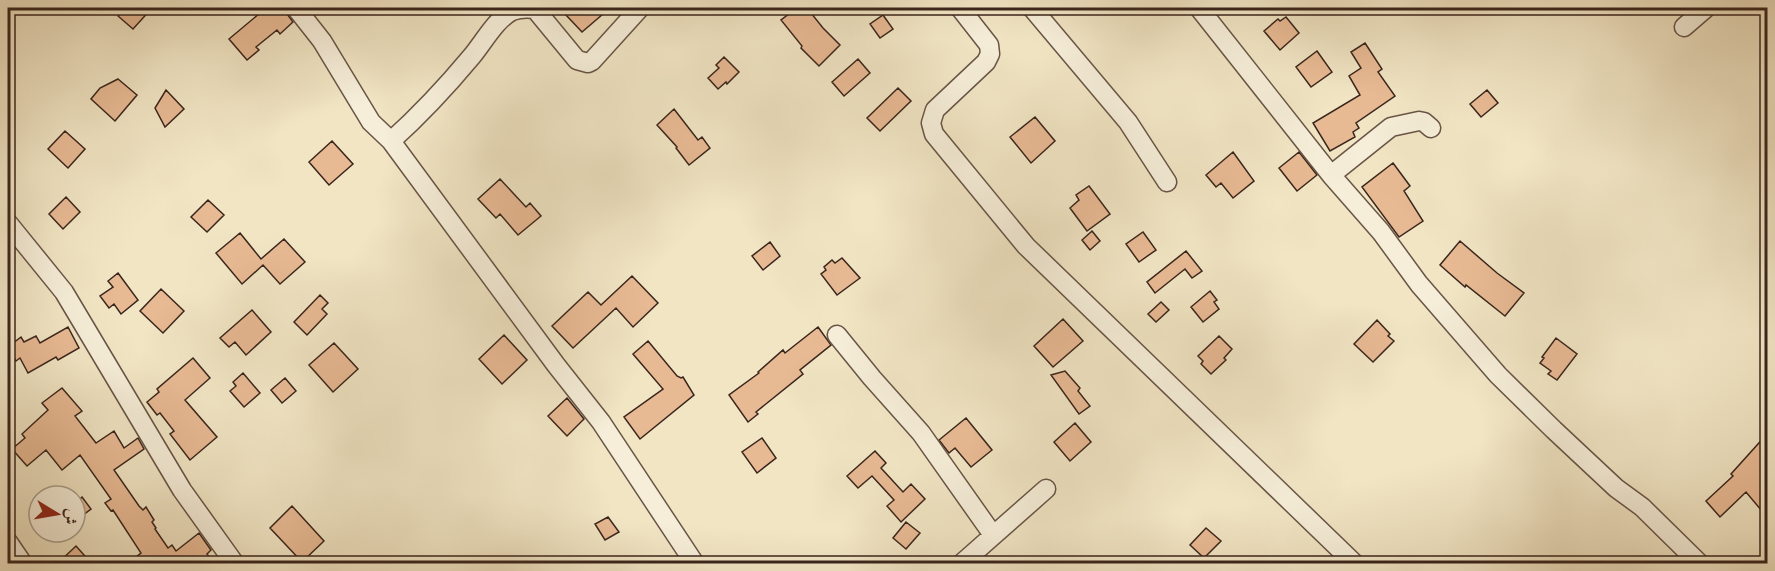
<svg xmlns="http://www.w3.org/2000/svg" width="1775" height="571" font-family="'IM FELL DW Pica',Amiri,serif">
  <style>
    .building { fill: #e8ba94; stroke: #3a251c; stroke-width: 1.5 }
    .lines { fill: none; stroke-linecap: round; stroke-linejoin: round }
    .minor-casing { stroke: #685546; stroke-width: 21 }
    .minor { stroke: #f6eed9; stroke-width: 18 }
  </style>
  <rect width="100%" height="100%" fill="#f1e5c4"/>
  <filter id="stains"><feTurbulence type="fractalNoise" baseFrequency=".00333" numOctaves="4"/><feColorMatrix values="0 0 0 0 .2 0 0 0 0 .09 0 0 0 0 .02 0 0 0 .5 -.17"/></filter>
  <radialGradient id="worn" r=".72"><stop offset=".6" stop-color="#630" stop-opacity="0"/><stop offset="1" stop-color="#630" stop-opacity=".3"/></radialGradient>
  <path class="building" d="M125,8H152L133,29L118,16Z
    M266,8H285L287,14L293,22L280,34L277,30L256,47L259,50L247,60L229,39Z
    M574,8H610L582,32L566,15Z
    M797,8H807L823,28L840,45L819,66L801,48L802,46L781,20Z
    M883,15L893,29L880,38L870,24Z
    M1286,17L1299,33L1280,50L1264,31L1278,19L1280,21Z
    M1365,43L1382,69L1378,72L1395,96L1356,123L1359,128L1353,132L1355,137L1330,151L1313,123L1360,95L1349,76L1361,68L1351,52Z
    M1317,51L1332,72L1311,87L1296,67Z
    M724,57L739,72L727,84L726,82L718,89L708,78L719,68L716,65Z
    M858,59L870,73L844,96L832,82Z
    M118,79L137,95L115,121L91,99L100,88Z
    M898,88L911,101L880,131L867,118Z
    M166,90L184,109L165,127L155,108Z
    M1487,90L1498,103L1481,117L1470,104Z
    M674,109L698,140L702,137L710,148L689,165L676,148L677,147L657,125Z
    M1035,117L1055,141L1031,163L1010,137Z
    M65,131L85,149L68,168L48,149Z
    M332,141L353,164L329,185L309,162Z
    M1233,152L1254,181L1233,198L1221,183L1216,187L1206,175Z
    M1299,152L1317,175L1297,191L1279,168Z
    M1393,163L1410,186L1404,191L1423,221L1399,237L1362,187Z
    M500,179L526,207L530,203L541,216L518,235L500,214L496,218L478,199Z
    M1089,186L1110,214L1087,231L1070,208L1079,200L1076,195Z
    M66,197L80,212L63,229L49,214Z
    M208,200L224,215L207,232L191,217Z
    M1092,231L1100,241L1090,250L1082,240Z
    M1143,232L1156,250L1139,262L1126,244Z
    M240,233L261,259L284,239L305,262L280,284L263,265L242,284L216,253Z
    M1460,241L1497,273L1524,293L1505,316L1466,285L1465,287L1440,265Z
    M770,242L780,256L763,270L752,256Z
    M1186,251L1202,271L1192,278L1185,269L1155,293L1147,282Z
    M842,258L860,278L837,295L821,274L826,270L824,267L832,260L835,263Z
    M118,273L138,300L121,314L114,304L109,308L100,296L113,287L108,281Z
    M632,276L658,303L633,327L616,308L573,348L552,326L588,292L601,305Z
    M161,289L184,311L163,333L140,311Z
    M1210,291L1217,300L1214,302L1219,309L1203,322L1191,307Z
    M320,295L328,303L322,309L327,314L307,335L294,322Z
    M1161,302L1169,310L1156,322L1148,314Z
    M252,310L271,332L246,355L235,342L229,347L220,338Z
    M1063,319L1083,341L1053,367L1034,346Z
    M1377,320L1390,334L1388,336L1394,341L1373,362L1354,344Z
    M68,327L79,348L58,360L56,357L28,373L20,358L16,361L8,347L21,337L24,342L36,336L40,343Z
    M818,327L831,345L800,370L803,374L756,412L758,414L748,422L729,395L759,373L758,372L783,350L785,353Z
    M504,335L527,360L502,384L479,359Z
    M1219,336L1232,349L1224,358L1226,360L1211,374L1201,364L1203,361L1198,356Z
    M1556,338L1577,354L1557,380L1548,374L1551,371L1540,363L1544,358L1542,357Z
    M648,341L677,376L681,378L683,377L694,395L640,439L624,417L663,389L633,354Z
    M334,343L358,369L333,392L309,365Z
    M193,358L210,378L185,400L217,437L190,460L170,434L174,431L160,413L157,415L147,402L159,392L157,389Z
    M1065,371L1080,388L1078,391L1090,406L1079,414L1051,375Z
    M243,373L260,393L244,407L230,391L236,386L233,382Z
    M285,378L296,391L282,403L271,390Z
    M62,388L82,411L75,416L96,443L114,431L124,448L138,438L144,449L114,470L139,506L143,510L146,507L154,520L152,522L156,528L155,529L168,548L172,545L176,551L199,533L211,550L207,554L215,564H127L141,553L113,510L111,511L105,503L111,499L80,455L62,470L46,450L27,466L12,449L25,438L22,434L48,410L42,403Z
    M567,398L584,419L567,436L548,416Z
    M966,418L992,450L971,467L955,448L949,453L939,440Z
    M1075,423L1091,442L1070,461L1054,442Z
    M1767,434V517L1746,492L1720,517L1706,501L1733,476L1731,474Z
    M762,438L776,458L757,473L742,452Z
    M875,451L886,463L881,468L903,492L911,484L925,499L901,522L887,506L894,500L872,476L858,488L847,476Z
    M82,497L91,509L75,521V503Z
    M292,506L324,541L302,562L270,528Z
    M608,517L619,532L605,540L595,524Z
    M906,522L920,533L906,549L893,538Z
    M1206,528L1221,541L1204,558L1190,545Z
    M76,546L92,564H57Z"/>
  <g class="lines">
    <g class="minor-casing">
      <path id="minor" d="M296,8L322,41L371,122L391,141L556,365L601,422L695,564
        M960,8L989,45L990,54L986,62L935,110L931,123L934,134L1026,246L1355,564
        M1032,8L1128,122L1167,182
        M1199,8L1331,175L1381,232L1419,284L1498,375L1554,430L1616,488L1642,507L1700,564
        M1684,27L1706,8
        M391,141C420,115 447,86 472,56C483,43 496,19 512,11C520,8 527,8 535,9L577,60L588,63L592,61L640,8
        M1331,175L1391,127L1419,121L1424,122L1431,128
        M8,223L64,292L182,490L235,564
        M837,335L872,378L921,433L993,535
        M8,542L23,564
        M961,564L1046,489"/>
    </g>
    <use href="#minor" class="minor"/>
  </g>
  <rect width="1775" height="571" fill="none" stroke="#f1e5c4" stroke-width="30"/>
  <rect x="9" y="9" width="1757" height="553" fill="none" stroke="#3a251c" stroke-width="3"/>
  <rect x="15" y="15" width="1745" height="541" fill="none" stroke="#3a251c" stroke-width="1.5"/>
  <g transform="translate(57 514) rotate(101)"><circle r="28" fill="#f6eed9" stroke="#ab9e8d" stroke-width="1.5"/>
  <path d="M0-4.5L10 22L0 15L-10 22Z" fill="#8f2418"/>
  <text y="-9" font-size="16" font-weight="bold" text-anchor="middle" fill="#3a251c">ش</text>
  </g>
  <rect width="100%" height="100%" filter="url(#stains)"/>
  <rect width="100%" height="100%" fill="url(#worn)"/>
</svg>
